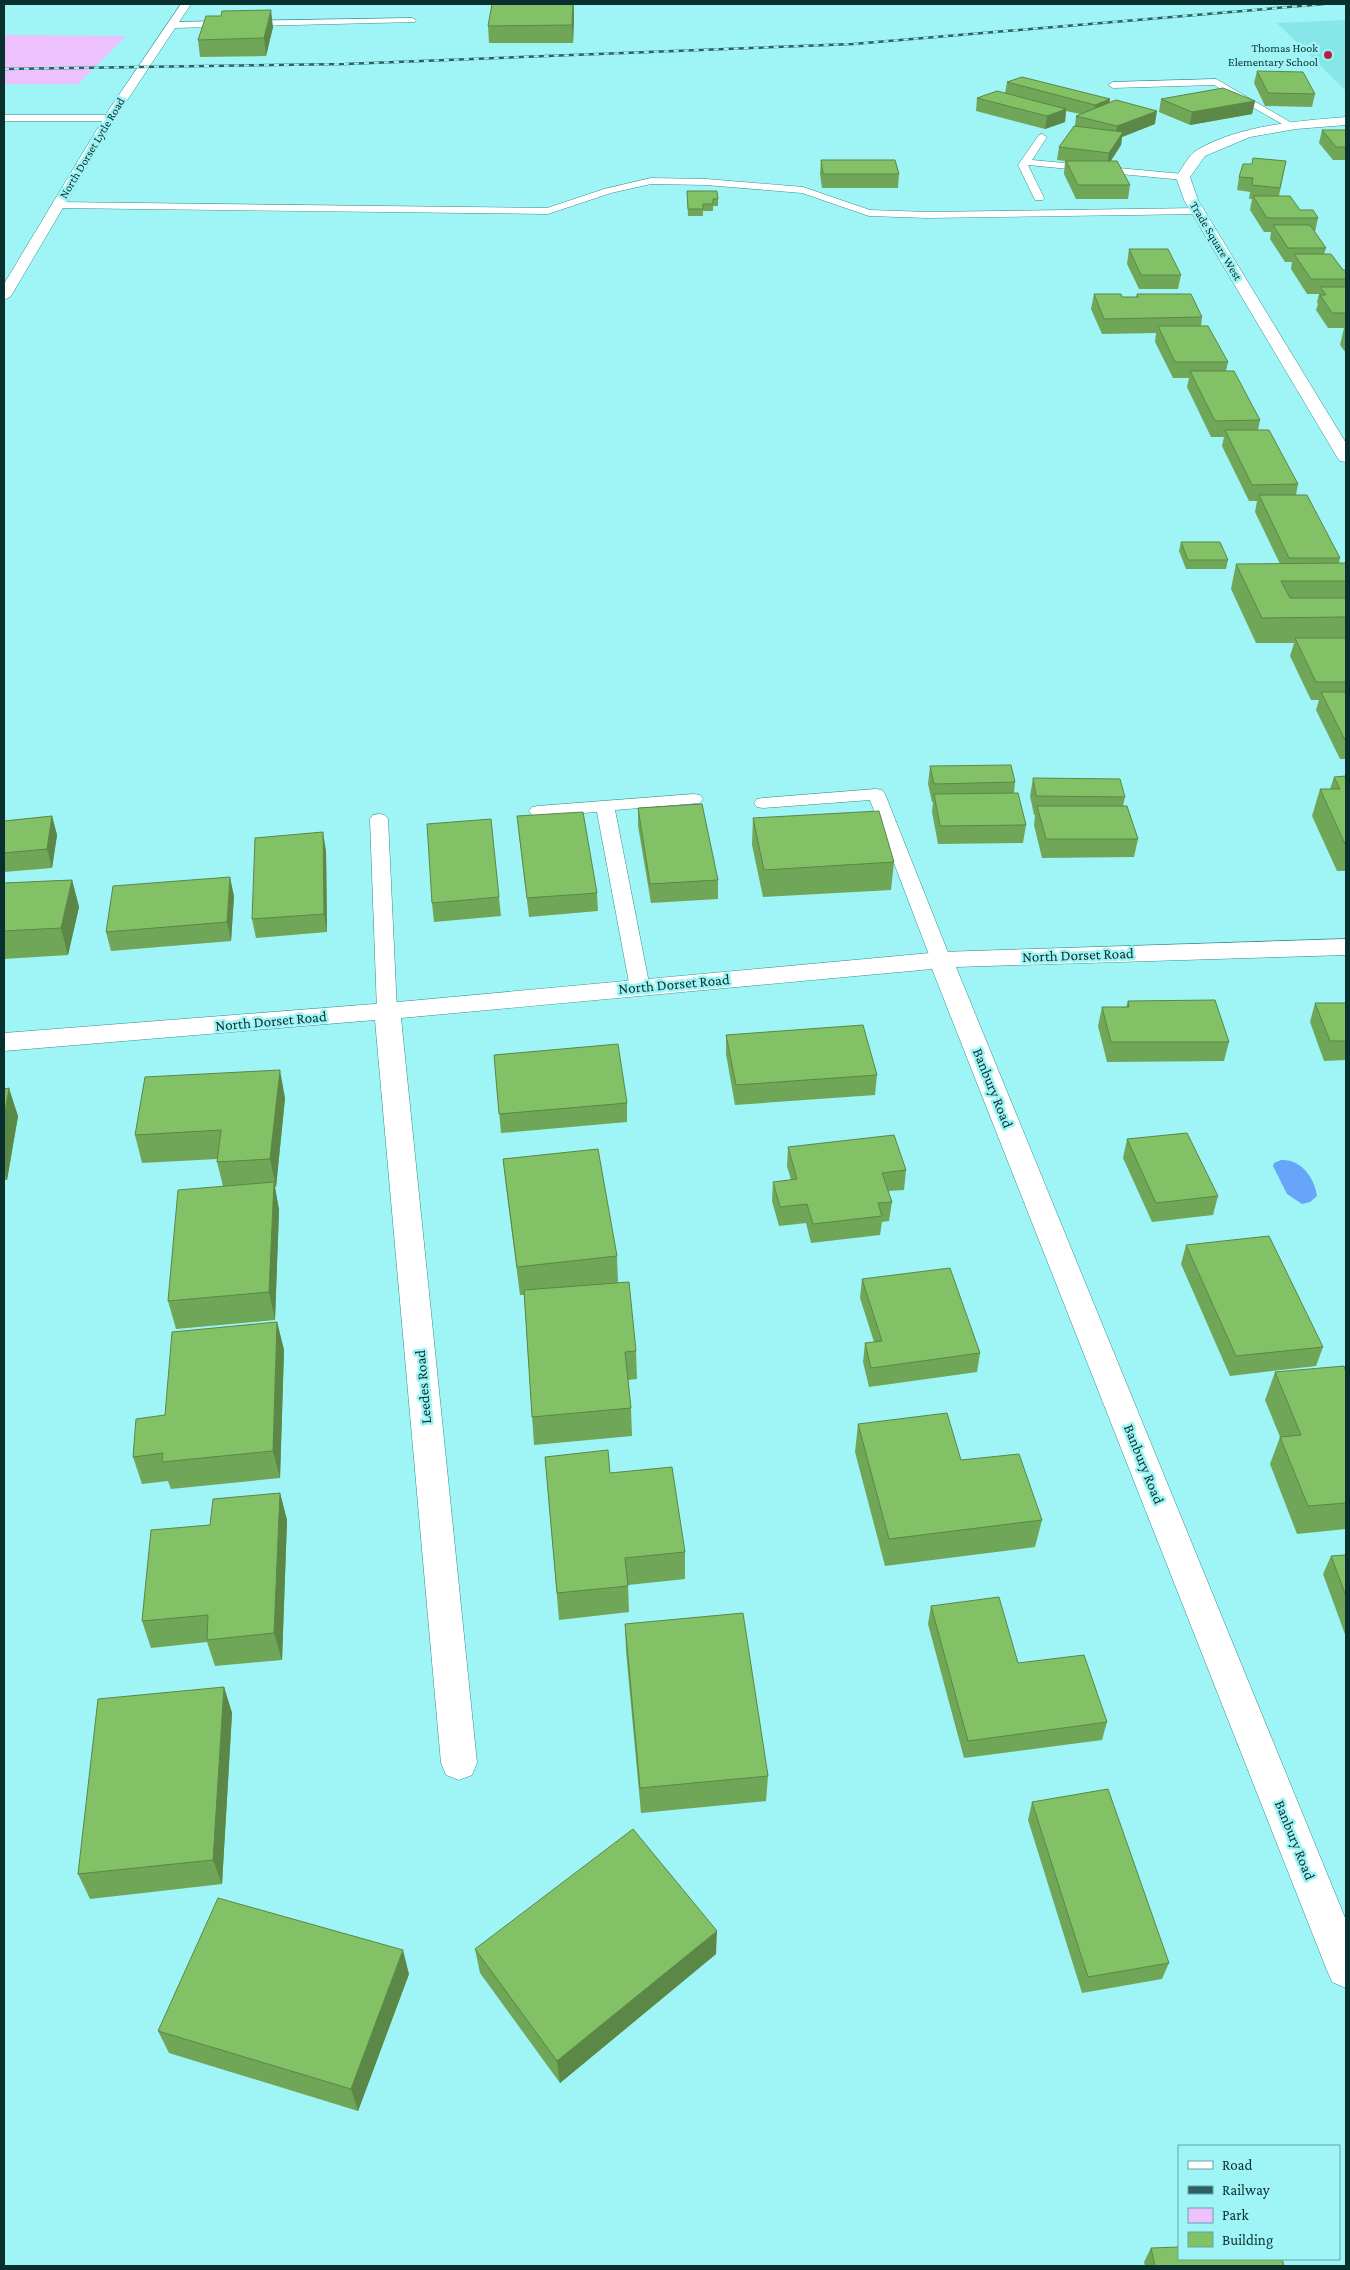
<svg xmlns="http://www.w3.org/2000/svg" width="1350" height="2270" font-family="'Crimson Pro',serif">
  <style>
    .built { fill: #87e7e8 }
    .green { fill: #edc0fe }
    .water { fill: #67a5fa }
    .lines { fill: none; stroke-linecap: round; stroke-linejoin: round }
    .lane-casing { stroke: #368d8e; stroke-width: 1 }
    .street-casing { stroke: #368d8e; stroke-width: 1 }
    .lane { fill: #fff; fill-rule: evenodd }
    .street { fill: #fff; fill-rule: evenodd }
    .rail-casing { stroke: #2f6060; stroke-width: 2.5 }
    .rail { stroke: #9ff4f5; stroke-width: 2; stroke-dasharray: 5; stroke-linecap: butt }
    .wall { fill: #70a657 }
    .shaded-wall { fill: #5b8747 }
    .building { fill: #82c165; stroke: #5b8747 }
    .poi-dot { fill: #b3213e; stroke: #9ff4f5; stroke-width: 2 }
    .labels { text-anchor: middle; stroke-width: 5; stroke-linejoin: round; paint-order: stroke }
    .far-poi-label { font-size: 12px; fill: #0a2f2f; stroke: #9ff4f5; text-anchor: end }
    .far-street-label { font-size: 12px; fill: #0a2f2f; stroke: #9ff4f5 }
    .street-label { font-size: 15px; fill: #0a2f2f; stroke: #9ff4f5 }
  </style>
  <rect width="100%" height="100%" fill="#9ff4f5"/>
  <path class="built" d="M1346,20V91L1277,23Z"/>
  <path class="green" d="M4,35L126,36L78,84H4Z"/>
  <path class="water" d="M1281,1160C1301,1159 1314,1177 1317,1196L1310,1202L1302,1204L1287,1194L1273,1166L1274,1163Z"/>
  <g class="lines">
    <g class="lane-casing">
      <path id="lane" d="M412,18L416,20L415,22L172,28L168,25L172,22Z
        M1216,79L1297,126L1289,128L1214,85L1113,88L1108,85L1113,82Z
        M4,115H110L115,118L110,121H4Z
        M1042,134L1047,137L1032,160L1183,174L1188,177L1183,180L1028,165L1044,198L1043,200H1035L1018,165L1039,135Z
        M651,178L706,179L803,187L870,210L928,212L1198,208L1203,211L1198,214L928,218L869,216L802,193L706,185L651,184L611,193L548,214L58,208L53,205L58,202L547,208L604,189Z
        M876,789L882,790L885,794L951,960L948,964L941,966L934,964L931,960L870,800L763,808L757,807L754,803L757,799L763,798Z
        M694,794L700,795L703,799L700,803L615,810L650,988L647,992L640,994L633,992L630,988L597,812L538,816L532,815L529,811L532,807L538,806Z
        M379,814L385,815L388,819L397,1011L394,1016L387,1017L380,1016L377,1011L370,819L373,815Z"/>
    </g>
    <g class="street-casing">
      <path id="street" d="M181,4H191L120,111L11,296L4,300V284L108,111Z
        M1346,117V125L1296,129L1250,137L1205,156L1190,177L1198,200L1346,443V462L1340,461L1337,457L1184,200L1176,177C1182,169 1189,154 1197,150C1239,125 1299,121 1346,117Z
        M1346,939V955L956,967L1346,1920V1988L1332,1982L1326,1968L932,969L401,1018L477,1763L472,1775L459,1780L446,1775L441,1763L375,1020L4,1051V1033L387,1003L941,952Z"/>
    </g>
    <use href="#lane" class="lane"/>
    <use href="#street" class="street"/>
    <g class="rail-casing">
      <path id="rail" d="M4,69L345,64L853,44L1324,4"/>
    </g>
    <use href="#rail" class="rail"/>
  </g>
  <path class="wall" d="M574,4V18L573,43H489L488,26Z
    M273,27L266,56L200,57L198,40Z
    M1257,71L1315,94L1312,107L1265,106L1254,83Z
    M1007,82L1110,103L1155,124L1122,137L1121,145L1111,161L1130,185L1128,199H1076L1064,174L1065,161L1057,160L1059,147L1075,126L1076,116L1080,114L1066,111L1065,122L1045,129L976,111L977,98L1005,93Z
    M1161,99L1255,101L1252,114L1190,125L1159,112Z
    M1322,130L1346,131V160H1333L1319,143Z
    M821,160L899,174L898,188H822L820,174Z
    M1286,161L1279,196L1300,210L1318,218L1315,232L1326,248L1324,254L1343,270H1346V353L1340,345L1344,328H1328L1316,310L1318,304L1317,302L1319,294H1307L1291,269L1292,262H1285L1270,239L1271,232H1264L1250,210L1252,199H1249L1250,192L1237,190L1239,177L1252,164Z
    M687,191L718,199V206H713V211H703V216H688Z
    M1129,249L1181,275L1178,289H1139L1127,264Z
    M1094,294L1122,297H1136L1137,294L1202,317L1201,326L1228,362L1226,371L1260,420L1258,430L1298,484L1296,495L1340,558L1339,563H1346V759H1340L1316,710L1319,700H1311L1290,656L1294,643H1256L1231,589L1236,564H1280L1255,512L1257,501H1249L1222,446L1224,437H1211L1187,387L1189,378H1173L1155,342L1156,333L1102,334L1091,309Z
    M1181,542L1228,560L1226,569H1186L1179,551Z
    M930,766L1015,782L1014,793L1026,825L1023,843L938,844L932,812L933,802H932L928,784Z
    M1346,776V871H1337L1312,816L1320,789H1330L1334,777Z
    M1033,778L1125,797L1123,806L1138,839L1134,857L1042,858L1034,825L1035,815H1034L1030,796Z
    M638,808L718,880V899L651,903L638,826Z
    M52,816L57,835L52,868L4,872V821Z
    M517,816L597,893L598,911L529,917L519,835Z
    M753,818L894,862L891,890L763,897L752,845Z
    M326,851L327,932L256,938L252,919Z
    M72,880L79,907L68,955L4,959V883Z
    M234,896L231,941L111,951L106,932Z
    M499,897L501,916L434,922L432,903Z
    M1128,1001L1229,1042L1224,1061L1107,1062L1098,1026L1102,1007H1126Z
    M1315,1003H1346V1060L1324,1061L1310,1022Z
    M726,1035L877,1075L875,1095L735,1105L726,1054Z
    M494,1055L627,1103V1122L501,1133Z
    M4,1089L18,1116L7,1180H4Z
    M285,1098L276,1187H275L279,1210L275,1320L176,1329L168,1301L223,1186L217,1162V1159L142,1163L135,1135Z
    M1127,1139L1218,1196L1213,1215L1152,1222L1123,1158Z
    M788,1147L906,1170L904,1190L888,1191L892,1202L889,1221L882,1222L880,1235L811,1243L806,1223L779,1226L772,1201L773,1182L791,1180L787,1166Z
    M503,1159L617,1256L618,1283L636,1351L637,1379L628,1380L631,1408L632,1436L534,1445L524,1295H520L506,1187Z
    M1186,1245L1323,1347L1316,1366L1230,1376L1181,1264Z
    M862,1279L980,1353L977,1372L869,1387L863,1362L865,1343L874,1342L860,1298Z
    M277,1322L284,1350L280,1478L171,1489L168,1481L142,1484L133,1457L165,1415Z
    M1275,1372H1346V1529L1297,1534L1270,1464L1280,1437L1265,1400Z
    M858,1424L961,1460L1042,1520L1035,1547L885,1566L855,1452Z
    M545,1457L610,1473L685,1552V1579L628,1585L629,1612L559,1620Z
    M280,1493L287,1520L282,1660L215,1666L207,1642L151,1648L142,1621Z
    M1346,1555V1637L1323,1574L1331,1556Z
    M931,1606L1107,1722L1102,1740L964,1758L928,1624Z
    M625,1624L768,1776L766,1801L641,1813L626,1651Z
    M224,1687L232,1713L222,1884L90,1899L78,1874Z
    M1032,1802L1169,1963L1162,1979L1082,1993L1028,1820Z
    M475,1949L716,1954L560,2083L480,1973Z
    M409,1974L358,2111L169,2053L158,2031Z
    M1151,2248L1284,2266H1145L1144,2262Z"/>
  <path class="shaded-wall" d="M574,4V18L573,43L572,25Z
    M271,10L273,27L266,56L264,38Z
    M1110,99L1109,112L1094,118L1095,105Z
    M1255,101L1252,114L1190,125L1192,112Z
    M1066,109L1065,122L1045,129L1047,116Z
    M1157,111L1155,124L1122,137L1121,145L1107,166L1109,153L1115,140L1117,126Z
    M52,816L57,835L52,868L47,849Z
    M323,832L326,851L327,932L324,914Z
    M230,877L234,896L231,941L227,922Z
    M72,880L79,907L68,955L61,928Z
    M280,1070L285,1098L276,1187L270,1159Z
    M9,1088L18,1116L7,1180L4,1170V1118Z
    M274,1182L279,1210L275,1320L269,1292Z
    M277,1322L284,1350L280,1478L273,1451Z
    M280,1493L287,1520L282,1660L274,1633Z
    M224,1687L232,1713L222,1884L213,1860Z
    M717,1931L716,1954L560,2083L557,2061Z
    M403,1950L409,1974L358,2111L351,2089Z"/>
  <path class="building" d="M492,4H573L572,25L488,26Z
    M271,10L264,38L198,40L206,16H221L222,11Z
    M1257,71L1303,72L1315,94L1268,93Z
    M1022,77L1110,99L1095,105L1007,82Z
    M1223,88L1255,101L1192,112L1161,99Z
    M997,91L1066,109L1047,116L977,98Z
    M1116,100L1157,111L1117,126L1076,116Z
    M1074,126L1123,132L1109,153L1059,147Z
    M1322,130H1345L1346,131V147H1336Z
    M1253,158L1286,161L1280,188L1252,185L1253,178L1239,177L1243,164H1252Z
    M821,160H895L899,174H823Z
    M1066,161H1117L1130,185H1078Z
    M687,191H717L718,199H713V204H703V209H688Z
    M1253,196H1290L1300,210H1313L1318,218H1267Z
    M1273,225H1310L1326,248H1288Z
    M1129,249H1168L1181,275H1141Z
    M1294,254H1331L1343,270H1346V279H1311Z
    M1320,287H1346V313H1332L1320,295H1326Z
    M1094,294H1121L1122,297H1138L1137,294H1191L1202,317L1104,319Z
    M1158,326H1208L1228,362H1175Z
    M1190,371H1234L1260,420L1215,421Z
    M1225,430H1269L1298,484L1252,485Z
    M1259,495H1307L1340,558H1289Z
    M1181,542H1220L1228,560H1188Z
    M1346,563V581H1281L1290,598H1346V617L1262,618L1236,564Z
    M1295,638H1346V682H1316Z
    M1321,692H1346V740H1345Z
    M1011,765L1015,782L934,784L930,766Z
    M1346,776V844H1345L1320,789H1340L1334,777Z
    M1033,778L1120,779L1125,797L1036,796Z
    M1018,793L1026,825L940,826L934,794Z
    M702,804L718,880L650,884L638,808Z
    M1037,806H1127L1138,839H1046Z
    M879,811L894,862L764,870L753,818Z
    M583,812L597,893L527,898L517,816Z
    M52,816L47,849L4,853V821Z
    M491,819L499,897L432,903L427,824Z
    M323,832L324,914L252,919L255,838Z
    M230,877L227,922L106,932L113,886Z
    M72,880L61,928L4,931V883Z
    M1215,1000L1229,1042H1111L1102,1007H1129L1128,1001Z
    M1315,1003H1346V1041H1330Z
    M863,1025L877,1075L736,1085L726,1035Z
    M618,1044L627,1103L499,1114L494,1055Z
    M280,1070L270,1159L217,1162L221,1130L135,1135L145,1077Z
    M9,1088L4,1118V1089Z
    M1187,1133L1218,1196L1156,1203L1127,1139Z
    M894,1135L906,1170L882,1173L892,1202L878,1203L882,1216L813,1224L807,1204L780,1207L773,1182L797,1179L788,1147Z
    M598,1149L617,1256L517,1267L503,1159Z
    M274,1182L269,1292L168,1301L178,1190Z
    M1269,1236L1323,1347L1236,1356L1186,1245Z
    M950,1268L980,1353L871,1368L865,1343L882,1341L862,1279Z
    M629,1282L636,1351L625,1352L631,1408L532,1417L524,1290Z
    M277,1322L273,1451L162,1462L163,1453L133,1457L136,1419L165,1415L172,1332Z
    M1344,1366L1346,1372V1503L1308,1506L1280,1437L1301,1435L1275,1372Z
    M947,1413L961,1460L1019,1454L1042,1520L889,1539L858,1424Z
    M608,1450L610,1473L672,1467L685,1552L625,1558L628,1586L557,1593L545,1457Z
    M280,1493L274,1633L207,1640L208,1615L142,1621L151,1530L210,1525L213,1499Z
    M1346,1555V1596L1331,1556Z
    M999,1597L1018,1663L1084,1655L1107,1722L968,1741L931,1606Z
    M743,1613L768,1776L640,1788L625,1624Z
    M224,1687L213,1860L78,1874L98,1699Z
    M1108,1789L1169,1963L1088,1977L1032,1802Z
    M633,1829L717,1931L557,2061L475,1949Z
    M218,1898L403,1950L351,2089L158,2031Z
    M1179,2247V2259H1282L1284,2266H1155L1151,2248Z"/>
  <circle class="poi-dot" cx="1328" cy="55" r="5"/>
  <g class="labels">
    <g class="far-poi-label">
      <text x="1318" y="52">Thomas Hook<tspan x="1318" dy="14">Elementary School</tspan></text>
    </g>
    <g class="far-street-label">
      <text transform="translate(92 148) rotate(-59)" y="4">North Dorset Lytle Road</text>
      <text transform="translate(1216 241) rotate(59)" y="4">Trade Square West</text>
    </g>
    <g class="street-label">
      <text transform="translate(1078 955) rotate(-2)" y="5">North Dorset Road</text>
      <text transform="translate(674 984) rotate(-5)" y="5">North Dorset Road</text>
      <text transform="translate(271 1021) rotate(-5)" y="5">North Dorset Road</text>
      <text transform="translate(993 1088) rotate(68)" y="5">Banbury Road</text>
      <text transform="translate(423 1387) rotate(-95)" y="5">Leedes Road</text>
      <text transform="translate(1144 1464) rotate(68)" y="5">Banbury Road</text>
      <text transform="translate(1295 1840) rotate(68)" y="5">Banbury Road</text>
    </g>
  </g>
  <rect width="1350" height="2270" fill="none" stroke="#0a2f2f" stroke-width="10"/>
  <rect x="1178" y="2145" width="162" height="115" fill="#9ff4f5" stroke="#63a5a6"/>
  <rect x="1188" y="2161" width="25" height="8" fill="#ffffff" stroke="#63a5a6"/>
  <text x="1222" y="2170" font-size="15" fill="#0a2f2f">Road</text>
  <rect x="1188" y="2186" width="25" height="8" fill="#2f6060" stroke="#63a5a6"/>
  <text x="1222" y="2195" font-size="15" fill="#0a2f2f">Railway</text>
  <rect x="1188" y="2208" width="25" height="15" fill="#edc0fe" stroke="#63a5a6"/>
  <text x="1222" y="2220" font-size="15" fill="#0a2f2f">Park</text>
  <rect x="1188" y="2232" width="25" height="15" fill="#82c165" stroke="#63a5a6"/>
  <text x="1222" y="2245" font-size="15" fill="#0a2f2f">Building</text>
</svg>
